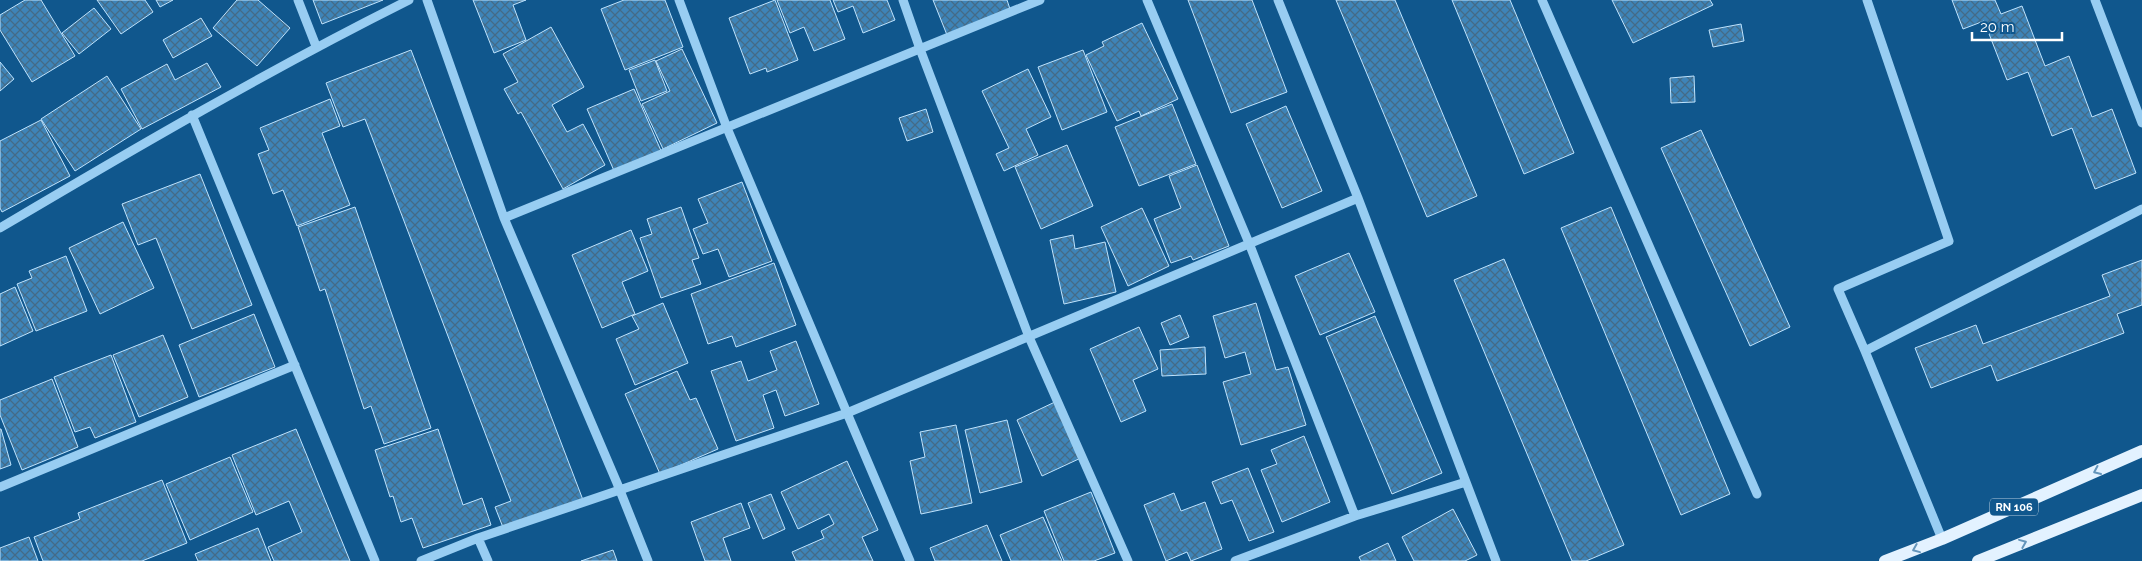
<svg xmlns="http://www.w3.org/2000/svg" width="2142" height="561" font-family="Raleway,sans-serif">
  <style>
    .building { fill: url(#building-cross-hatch); stroke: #bfe3fd }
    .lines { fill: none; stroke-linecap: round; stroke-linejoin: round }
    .minor { stroke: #98cdf2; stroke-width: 9 }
    .major { stroke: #e3f2ff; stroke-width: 12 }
    .oneway { stroke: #6495bb }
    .labels { text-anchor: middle; stroke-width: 4; stroke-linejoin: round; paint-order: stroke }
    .shield { fill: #10578d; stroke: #b7cddd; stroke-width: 1 }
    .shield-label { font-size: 11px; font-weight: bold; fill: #fff }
  </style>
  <defs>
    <pattern id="building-cross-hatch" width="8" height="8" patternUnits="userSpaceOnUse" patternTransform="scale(1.25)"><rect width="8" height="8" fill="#3e84b8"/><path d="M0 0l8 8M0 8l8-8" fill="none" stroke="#446b87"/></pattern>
  </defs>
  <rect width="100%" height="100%" fill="#10578d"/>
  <path class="building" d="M25,0H41L75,56L32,82L0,30V15Z
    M97,0H145L153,12L121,34Z
    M156,0H173L160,7Z
    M237,0H258L290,28L257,66L213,28Z
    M313,0H383L322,24Z
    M473,0H526L513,5L526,40L494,53Z
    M624,0H665L683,47L625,70L601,9Z
    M775,0L798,60L767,72L766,68L750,74L729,18Z
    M777,0H830L845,39L814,51L804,27L790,33Z
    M833,0H887L895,20L863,33L853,6L838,12Z
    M933,0H1007L1010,9L947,35Z
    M1188,0H1252L1287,92L1231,113Z
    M1336,0H1395L1477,196L1427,217Z
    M1452,0H1510L1574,153L1524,174Z
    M1612,0H1710L1713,5L1633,43Z
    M1952,0H1995L2001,14L2022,6L2045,66L2069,56L2092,117L2112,109L2136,173L2095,189L2072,128L2052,136L2028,72L2007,80L1984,21L1963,29Z
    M94,8L111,29L79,54L62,33Z
    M201,18L212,36L173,58L163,40Z
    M1142,23L1178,99L1141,116L1139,111L1117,121L1086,55L1104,46L1102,42Z
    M1741,24L1744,41L1713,47L1709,30Z
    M551,27L584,87L552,105L567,132L583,124L605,165L563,189L521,112L518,114L504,89L518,82L503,54Z
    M682,49L717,123L663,149L642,104L670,91L656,61Z
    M411,50L583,500L504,530L495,507L511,501L365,119L343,127L326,83Z
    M1083,50L1107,112L1062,130L1038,67Z
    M655,60L667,91L641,101L629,70Z
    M0,62L14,79L0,91Z
    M207,63L221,87L142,129L121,89L167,64L175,80Z
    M1028,69L1051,117L1026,129L1038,155L1004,171L996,154L1009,148L982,91Z
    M107,76L141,129L75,171L41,119Z
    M1694,76L1695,102L1671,103L1670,78Z
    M634,89L662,153L615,173L587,109Z
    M330,99L340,126L322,133L350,205L297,226L283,190L273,194L258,154L269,150L260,128Z
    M1172,104L1196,164L1139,186L1115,127Z
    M1286,106L1322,191L1282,208L1246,124Z
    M926,109L933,132L907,141L899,118Z
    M41,120L70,176L2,212L0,208V141Z
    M1701,130L1790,327L1750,346L1661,148Z
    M1067,145L1093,206L1041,229L1015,167Z
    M1197,165L1229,246L1193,260L1191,256L1171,263L1154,219L1181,208L1169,176Z
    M200,174L252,305L192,329L156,238L138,245L122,204Z
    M742,182L772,261L729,277L718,249L703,254L693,229L708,223L698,199Z
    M355,207L431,428L384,444L371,406L364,409L325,289L320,291L298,227Z
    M681,207L699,258L692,260L701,284L661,298L640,238L652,234L647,219Z
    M1611,207L1730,494L1681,515L1561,228Z
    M1142,208L1169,266L1128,286L1101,227Z
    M123,222L154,288L100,314L69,248Z
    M631,230L648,271L622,282L635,314L602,328L572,255Z
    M1073,235L1075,249L1105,242L1116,292L1064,304L1050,240Z
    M1349,253L1375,312L1320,335L1295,276Z
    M66,256L87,311L36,331L17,284L32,278L29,271Z
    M1504,259L1624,545L1586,561H1572L1454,280Z
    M2142,260V305L2117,314L2124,333L1997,381L1991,365L1931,388L1915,348L1976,325L1983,344L2110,296L2102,275Z
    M774,263L796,325L736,347L732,336L708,344L691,294Z
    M15,287L33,331L0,346V294Z
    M663,303L688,363L635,385L616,339L639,329L632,316Z
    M1256,303L1276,370L1288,367L1306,425L1241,445L1223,382L1251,374L1245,352L1225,358L1213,316Z
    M254,314L275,367L199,397L179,345Z
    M1180,315L1189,337L1170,345L1161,323Z
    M1375,316L1442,473L1392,494L1326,337Z
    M1139,327L1158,369L1133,380L1146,411L1121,422L1090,349Z
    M163,335L188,397L139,417L113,355Z
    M796,341L819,404L785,416L776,390L763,395L774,428L736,441L711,371L741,361L748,381L777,370L770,351Z
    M1205,347L1206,374L1162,376L1160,350Z
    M111,355L136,422L95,438L90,427L75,432L54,377Z
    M677,371L690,400L696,398L718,449L660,474L625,394Z
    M52,379L78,447L22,470L0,415V400Z
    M1057,401L1083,457L1042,476L1017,420Z
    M1007,420L1022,482L980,493L965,430Z
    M956,425L972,503L921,514L910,461L925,457L920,432Z
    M1,429L11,465L0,469V429Z
    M296,429L350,561H274L268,547L302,532L289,501L256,515L232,455Z
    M438,429L463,505L482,498L491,525L423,548L412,518L401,522L393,496L390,497L375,450Z
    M1304,436L1330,502L1282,522L1261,470L1277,464L1271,450Z
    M230,457L253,512L190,540L166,484Z
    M847,461L878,530L862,537L873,561H796L792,552L824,538L821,531L834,524L829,514L798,529L781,492Z
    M1248,468L1274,532L1249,541L1232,500L1221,504L1212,482Z
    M162,480L187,543L142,561H43L34,537L80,519L78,513Z
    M1091,492L1115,553L1094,561H1064L1044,511Z
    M1174,493L1181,511L1205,502L1222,549L1191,561L1187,552L1166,561L1144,505Z
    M771,494L785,529L763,539L748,503Z
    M741,503L750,528L723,538L731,561H705L691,522Z
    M1453,509L1477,555L1465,561H1414L1402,537Z
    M1043,517L1062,561H1011L1000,535Z
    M987,525L1002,561H935L930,548Z
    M258,528L271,561H198L195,554Z
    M29,537L38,561H0V548Z
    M1388,543L1396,561H1361L1359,557Z
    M613,550L617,561H581Z"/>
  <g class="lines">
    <path class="minor" d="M298,0L316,46
      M427,0L504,218
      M903,0L920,49L1029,337L1128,561
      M1147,0L1249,243L1355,516
      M1278,0L1358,198L1496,561
      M1542,0L1757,494
      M1867,0L1949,241L1838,289L1865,351L1942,539
      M2095,0L2142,123
      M192,115L375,561
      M0,228C135,148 269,70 409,0
      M1865,351L2142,209
      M0,487L295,365
      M421,561L478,538
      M488,561L478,538L847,413L727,128L679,0
      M648,561L617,483L504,218L1040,0
      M910,561L847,413L1358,198
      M1235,561L1355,516L1466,482"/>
    <path class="major" d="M1885,561L1942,539L2142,451
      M1978,561L2142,495"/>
  </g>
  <defs><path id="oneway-chevron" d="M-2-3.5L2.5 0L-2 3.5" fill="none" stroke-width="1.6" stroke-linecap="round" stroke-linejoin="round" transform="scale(1.25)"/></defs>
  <g class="oneway">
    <use href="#oneway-chevron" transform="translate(2097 471) rotate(156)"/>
    <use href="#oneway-chevron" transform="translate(2023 543) rotate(-22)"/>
    <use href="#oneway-chevron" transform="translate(1916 549) rotate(158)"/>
  </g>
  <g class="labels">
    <rect class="shield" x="1990" y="498.5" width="48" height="17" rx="4"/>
    <g class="shield-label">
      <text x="2014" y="511">RN 106</text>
    </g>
  </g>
  <path d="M1972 32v8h90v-8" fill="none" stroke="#ffffff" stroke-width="2.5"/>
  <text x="1980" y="32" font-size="15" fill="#ffffff" stroke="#10578d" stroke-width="4" paint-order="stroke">20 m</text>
</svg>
